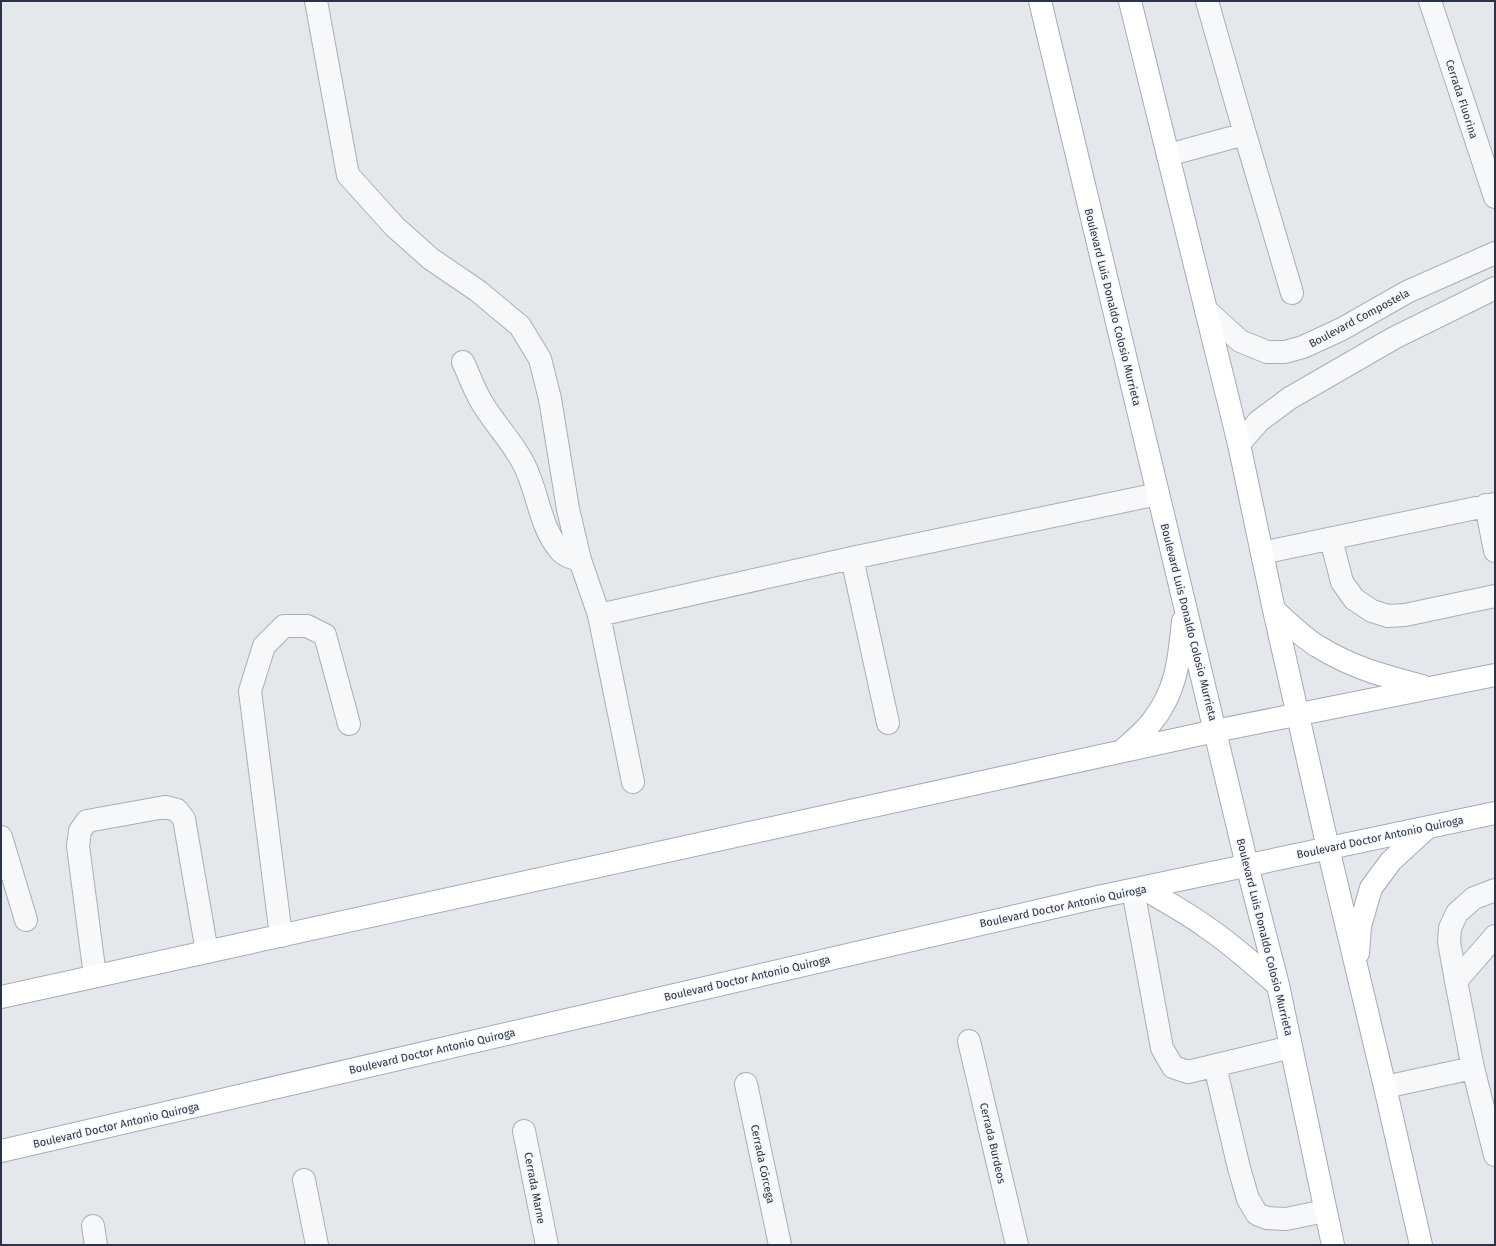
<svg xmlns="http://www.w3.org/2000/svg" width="1496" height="1246" font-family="'Fira Sans',sans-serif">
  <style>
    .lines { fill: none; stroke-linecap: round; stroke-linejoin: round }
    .minor-casing { stroke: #a9aeb7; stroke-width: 24 }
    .major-casing { stroke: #a3abb8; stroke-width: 24 }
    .minor { stroke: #f7f8fa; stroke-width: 22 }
    .major { stroke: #fff; stroke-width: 22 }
    .labels { text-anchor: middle; stroke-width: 3; stroke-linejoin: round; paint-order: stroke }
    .street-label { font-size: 11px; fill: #2b3445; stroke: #f4f6f9 }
  </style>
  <rect width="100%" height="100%" fill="#e4e7ec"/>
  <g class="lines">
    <g class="minor-casing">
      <path id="minor" d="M316,1L348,175L395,227L431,259L478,291L520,326L540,359L550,399L568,509L580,560L599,615L852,558L1158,494
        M1207,1L1245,134
        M1430,1L1495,197
        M1168,155L1245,134L1292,293
        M1206,310L1240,341L1267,352H1285L1303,347L1342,329L1407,292L1495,253
        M463,362C469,375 474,389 481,401C493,422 510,439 521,459C538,487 538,524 559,549C564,556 572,558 580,560
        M1239,444L1259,421L1290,398L1394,338L1495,288
        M1486,505L1495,551
        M1331,539L1342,582L1354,599L1372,611L1388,616L1405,615L1495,596
        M1262,553L1495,504
        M852,558L888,723
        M599,615L633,782
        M1,837L26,920
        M1133,890L1162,1048L1173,1067L1188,1072L1291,1047
        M1495,890L1474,898L1457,913L1450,928L1449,942L1456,981L1473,1068L1495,1155
        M281,936L250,691L264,646L284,626H307L325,635L349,724
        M95,976L78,846L80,831L87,821L165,807L177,810L184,819L207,952
        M1456,981L1495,936
        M969,1041L1017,1245
        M1215,1066L1239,1168L1248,1199L1257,1214L1267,1218L1286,1219L1325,1211
        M746,1084L780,1245
        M1385,1087L1473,1068
        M524,1131L547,1245
        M304,1180L317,1245
        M93,1226L96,1245"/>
    </g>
    <g class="major-casing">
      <path id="major" d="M1040,1L1247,865L1278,985L1333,1245
        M1130,1L1239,444L1274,610L1328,848L1385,1087L1421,1245
        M1274,610C1288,622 1303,638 1319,647C1353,668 1384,676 1422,686
        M1122,751C1132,742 1143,733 1151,723C1177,691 1179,660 1183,621
        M1143,888C1164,901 1186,912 1206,927C1232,944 1254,965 1278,985
        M1358,953L1360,926L1371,888L1391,861L1427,828
        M1,997L1215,731L1495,675
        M1,1151L1098,897L1495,813"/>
    </g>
    <use href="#minor" class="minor"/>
    <use href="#major" class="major"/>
  </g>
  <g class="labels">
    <g class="street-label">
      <text transform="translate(1462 99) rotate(72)" y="4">Cerrada Fluorina</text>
      <text transform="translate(1113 307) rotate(76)" y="4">Boulevard Luis Donaldo Colosio Murrieta</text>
      <text transform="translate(1359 318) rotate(-28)" y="4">Boulevard Compostela</text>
      <text transform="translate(1189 622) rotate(76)" y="4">Boulevard Luis Donaldo Colosio Murrieta</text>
      <text transform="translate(1380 837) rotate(-12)" y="4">Boulevard Doctor Antonio Quiroga</text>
      <text transform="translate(1063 906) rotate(-12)" y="4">Boulevard Doctor Antonio Quiroga</text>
      <text transform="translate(1265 937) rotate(76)" y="4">Boulevard Luis Donaldo Colosio Murrieta</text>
      <text transform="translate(747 978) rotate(-13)" y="4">Boulevard Doctor Antonio Quiroga</text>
      <text transform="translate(432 1051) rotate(-13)" y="4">Boulevard Doctor Antonio Quiroga</text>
      <text transform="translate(116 1125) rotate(-13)" y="4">Boulevard Doctor Antonio Quiroga</text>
      <text transform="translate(993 1143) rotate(77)" y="4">Cerrada Burdeos</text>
      <text transform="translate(763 1164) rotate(78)" y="4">Cerrada Córcega</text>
      <text transform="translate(535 1188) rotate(79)" y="4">Cerrada Marne</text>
    </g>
  </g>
  <rect width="1496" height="1246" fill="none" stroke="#2b3445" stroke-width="4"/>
</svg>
